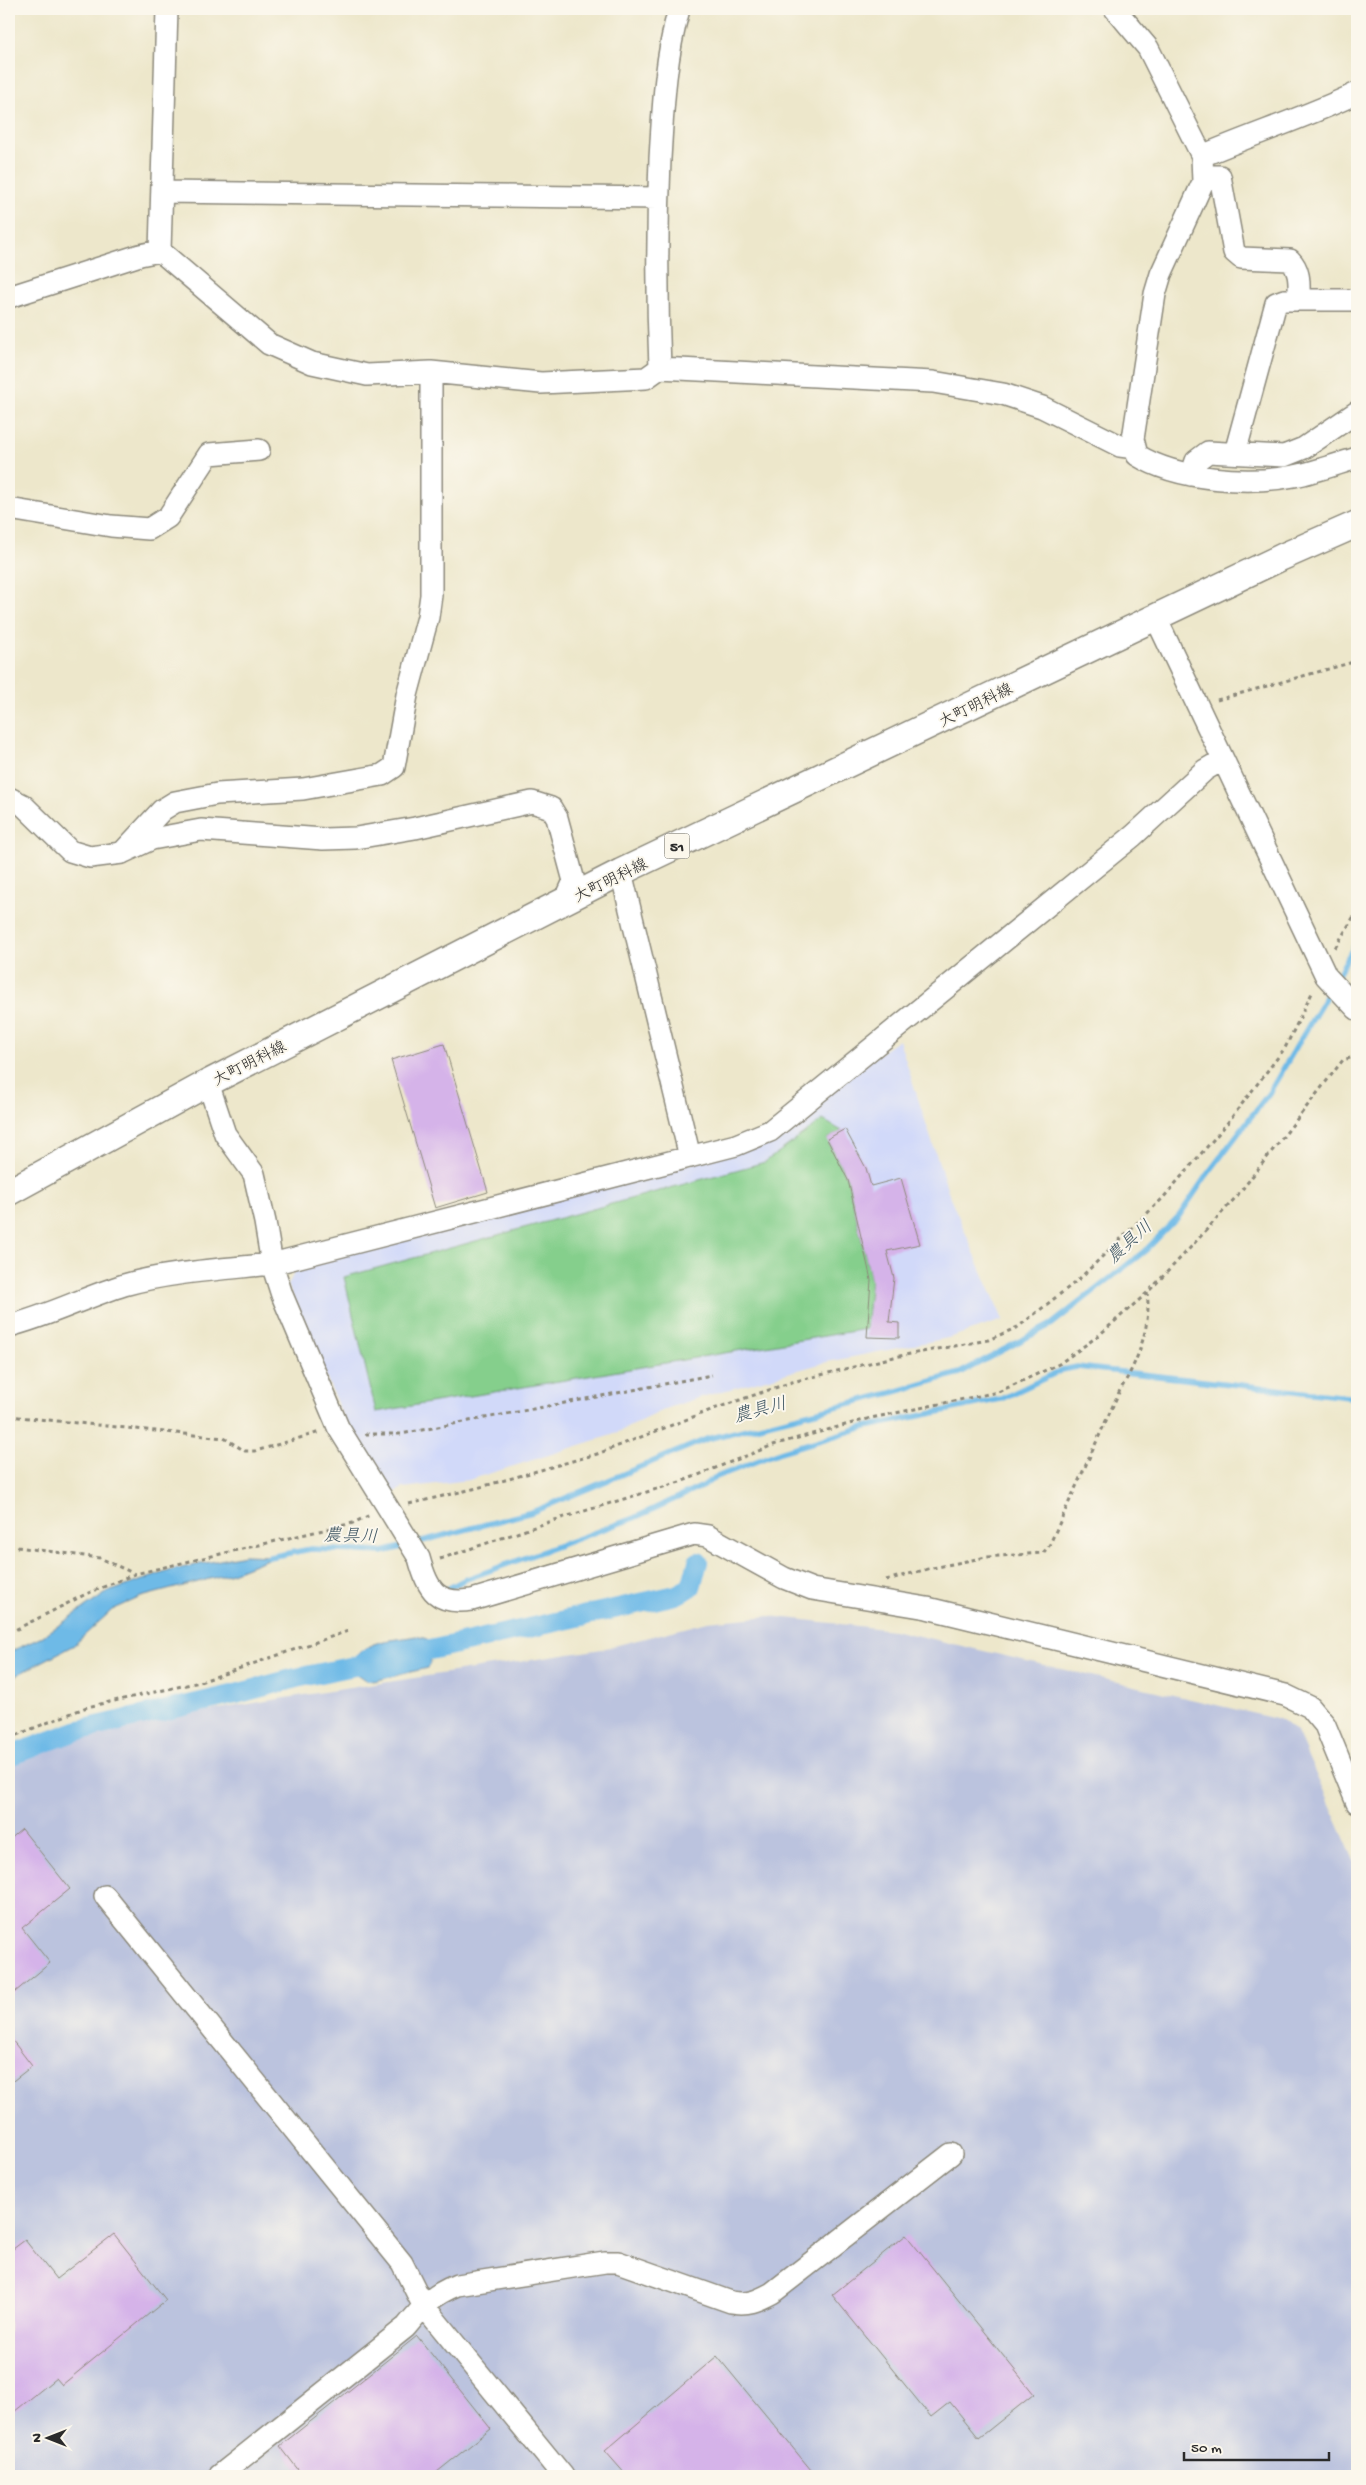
<svg xmlns="http://www.w3.org/2000/svg" width="1366" height="2485" font-family="'Gochi Hand','Klee One',sans-serif">
  <style>
    .built { fill: #d1d9f9 }
    .industrial { fill: #bbc3de }
    .green { fill: #85cf8c; stroke: #587d5c }
    .water { fill: #6ebae7; stroke: #4c7289 }
    .lines { fill: none; stroke-linecap: round; stroke-linejoin: round }
    .stream { stroke: #6ebae7; stroke-width: 5.5 }
    .canal { stroke: #6ebae7; stroke-width: 20 }
    .building { fill: #d5b3e9 }
    .minor-casing { stroke: #8c897b; stroke-width: 24 }
    .major-casing { stroke: #8c897b; stroke-width: 29 }
    .path { stroke: #8c897b; stroke-width: 3; stroke-dasharray: 4 4; stroke-linecap: butt }
    .minor { stroke: #fff; stroke-width: 21 }
    .major { stroke: #fff; stroke-width: 26 }
    .labels { text-anchor: middle; stroke-width: 4; stroke-linejoin: round; paint-order: stroke }
    .shield { fill: #fbf7ec; stroke: #696865; stroke-width: 1 }
    .shield-label { font-size: 15px; font-weight: bold; fill: #2b2b2b }
    .street-label { font-size: 16px; fill: #2b2b2b; stroke: #fbf7ec }
    .water-label { font-size: 18px; font-style: italic; fill: #3f5663; stroke: #fbf7ec }
  </style>
  <rect width="100%" height="100%" fill="#fbf7ec"/>
  <filter id="ink" filterUnits="userSpaceOnUse"><feTurbulence type="fractalNoise" baseFrequency=".02" numOctaves="2"/><feDisplacementMap in="SourceGraphic" scale="10" xChannelSelector="R" yChannelSelector="G"/><feConvolveMatrix kernelMatrix="1 2 1 2 8 2 1 2 1" color-interpolation-filters="sRGB"/></filter>
  <filter id="wash" filterUnits="userSpaceOnUse"><feTurbulence type="fractalNoise" baseFrequency=".0096" numOctaves="4" result="noise"/><feDisplacementMap in="SourceGraphic" scale="20" xChannelSelector="R" yChannelSelector="G"/><feGaussianBlur stdDeviation="1.12" result="paint"/><feColorMatrix in="noise" values="0 0 0 0 0 0 0 0 0 0 0 0 0 0 0 0 0 1.4 0 .05"/><feComposite in="paint" operator="in"/></filter>
  <g filter="url(#wash)">
    <rect width="100%" height="100%" fill="#ede7cb"/>
    <path class="built" d="M899,1040L950,1197L1003,1320L948,1338L827,1362L698,1398L668,1408L612,1435L469,1480L403,1488L387,1496L354,1444L288,1285L299,1263L732,1153Z"/>
    <path class="industrial" d="M769,1616L893,1630L1268,1717L1285,1722L1297,1732L1357,1867V2476H9V1762L92,1731L266,1701L602,1649L708,1622Z"/>
    <path class="green" d="M823,1120L842,1131L827,1139L848,1180L871,1280L866,1329L376,1412L344,1277L765,1162Z"/>
    <path class="water" d="M244,1555L275,1556L232,1573L141,1597L112,1610L74,1645L9,1679V1652L40,1638L108,1592L172,1570Z
      M416,1636L427,1639L431,1663L427,1668L374,1681L366,1680L348,1667C366,1638 385,1642 416,1636Z"/>
    <g class="lines">
      <path class="stream" d="M1335,980L1357,941
        M415,1543L532,1512L707,1439L891,1393L960,1373L1052,1324L1146,1250L1179,1216L1206,1176L1269,1093L1331,988
        M269,1557L311,1549L382,1552L406,1546
        M449,1588L464,1580L634,1518L703,1486L714,1478L780,1452L861,1428L1001,1399L1062,1370L1077,1367L1357,1398"/>
      <path class="canal" d="M403,1656L676,1595L691,1587L698,1562
        M9,1756L76,1731L236,1694L296,1678L374,1662"/>
    </g>
    <g id="blocks">
      <path class="building" d="M444,1044L488,1192L435,1208L391,1060Z
        M845,1129L866,1168L871,1186L901,1178L920,1244L887,1251L894,1278L889,1322L899,1323V1338L867,1337L871,1280L848,1180L827,1139Z
        M22,1829L70,1889L22,1928L50,1963L9,1997V1840Z
        M9,2036L32,2066L9,2084Z
        M114,2234L166,2300L62,2385L56,2378L9,2416V2252L25,2240L56,2279Z
        M906,2235L1034,2394L979,2438L950,2402L931,2417L832,2295Z
        M417,2336L491,2429L432,2476H303L280,2446Z
        M717,2356L816,2476H627L605,2451Z"/>
    </g>
  </g>
  <g filter="url(#ink)">
    <use href="#blocks" fill-opacity="0" stroke="#8c897b" stroke-width="1"/>
    <g class="lines">
      <g class="minor-casing">
        <path id="minor" d="M1115,9L1148,48L1202,156L1203,182L1161,274L1155,294L1133,439L1137,455C1177,480 1248,485 1294,476C1315,472 1337,464 1357,458
          M1202,156C1253,134 1307,117 1357,93
          M1204,176H1220L1234,252L1241,258L1290,260C1301,271 1299,285 1299,300
          M163,192L658,198
          M160,251L167,9
          M9,297L140,255L160,251L269,344L312,363L367,375L431,372L541,383L646,378L660,368C657,299 657,229 660,159C663,108 665,59 679,9
          M660,368L933,382L1003,394L1042,407L1120,446L1135,448
          M1235,453L1276,303L1284,300H1357
          M1191,475L1196,461L1208,452L1284,456L1304,448L1357,412
          M9,509L111,526L149,529L168,517L209,454L259,450
          M1156,618L1326,976L1357,1009
          M9,798L23,805L70,851L90,857L122,853L152,839L201,830L323,839L356,838L415,828L532,802L551,808L557,818L574,881L565,901
          M122,853L162,810L175,802L217,794L303,789L382,775L394,767L407,695L428,617L431,595V372
          M621,872L690,1157
          M208,1083L225,1134L254,1174L265,1222L272,1264L282,1295L338,1427L419,1558C428,1591 437,1605 472,1600L694,1534L708,1536L784,1578L812,1589L927,1608L1285,1695L1310,1707L1325,1725L1357,1803
          M9,1326C49,1316 85,1297 124,1285C169,1272 225,1269 272,1264L736,1145L770,1131L1133,836L1205,770L1222,760
          M105,1896L402,2263L423,2305L563,2476
          M219,2476L406,2327C423,2306 432,2295 457,2285L605,2262H618L731,2302C748,2305 757,2301 772,2293L951,2154"/>
      </g>
      <g class="major-casing">
        <path id="major" d="M9,1192L208,1083L621,872L1282,557L1357,524"/>
      </g>
      <path class="path" d="M1217,700L1357,661
        M1335,948L1357,911
        M9,1416L224,1438L245,1451H256L320,1432
        M365,1434H401L712,1375
        M409,1504L477,1488L597,1454L711,1410L792,1382L894,1357L988,1340L1018,1327L1078,1280L1162,1199L1225,1126L1285,1048L1313,991
        M9,1546L100,1558L135,1574
        M440,1559L555,1520L683,1481L776,1444L871,1418L998,1392L1059,1364L1098,1336L1147,1293L1190,1248L1237,1196L1343,1060L1357,1056
        M886,1580L928,1569L986,1557L1043,1553L1049,1546L1120,1390C1137,1364 1152,1324 1147,1293
        M9,1633L84,1595L135,1574L353,1523L370,1515
        M9,1738L87,1707L200,1682L351,1630"/>
      <use href="#minor" class="minor"/>
      <use href="#major" class="major"/>
    </g>
  </g>
  <g class="labels">
    <rect class="shield" x="664.5" y="833.5" width="25" height="25" rx="4"/>
    <g class="shield-label">
      <text x="677" y="851">51</text>
    </g>
    <g class="street-label">
      <text transform="translate(975 704) rotate(-26)" y="6">大町明科線</text>
      <text transform="translate(610 879) rotate(-26)" y="6">大町明科線</text>
      <text transform="translate(249 1062) rotate(-27)" y="6">大町明科線</text>
    </g>
    <g class="water-label">
      <text transform="translate(1129 1241) rotate(-42)" y="6">農具川</text>
      <text transform="translate(760 1409) rotate(-15)" y="6">農具川</text>
      <text transform="translate(351 1535) rotate(2)" y="6">農具川</text>
    </g>
  </g>
  <rect width="1366" height="2485" fill="none" stroke="#fbf7ec" stroke-width="30"/>
  <g transform="translate(48 2438) rotate(270)" stroke="#fbf7ec" stroke-width="4" paint-order="stroke">
  <path d="M0-4L9 19L0 12L-9 19Z" fill="#2b2b2b"/>
  <text y="-8" font-size="14" font-weight="bold" text-anchor="middle" fill="#2b2b2b">N</text>
  </g>
  <path d="M1184 2452v8h145v-8" fill="none" stroke="#2b2b2b" stroke-width="2.5"/>
  <text x="1191" y="2452" font-size="15" fill="#2b2b2b" stroke="#fbf7ec" stroke-width="4" paint-order="stroke">50 m</text>
</svg>
